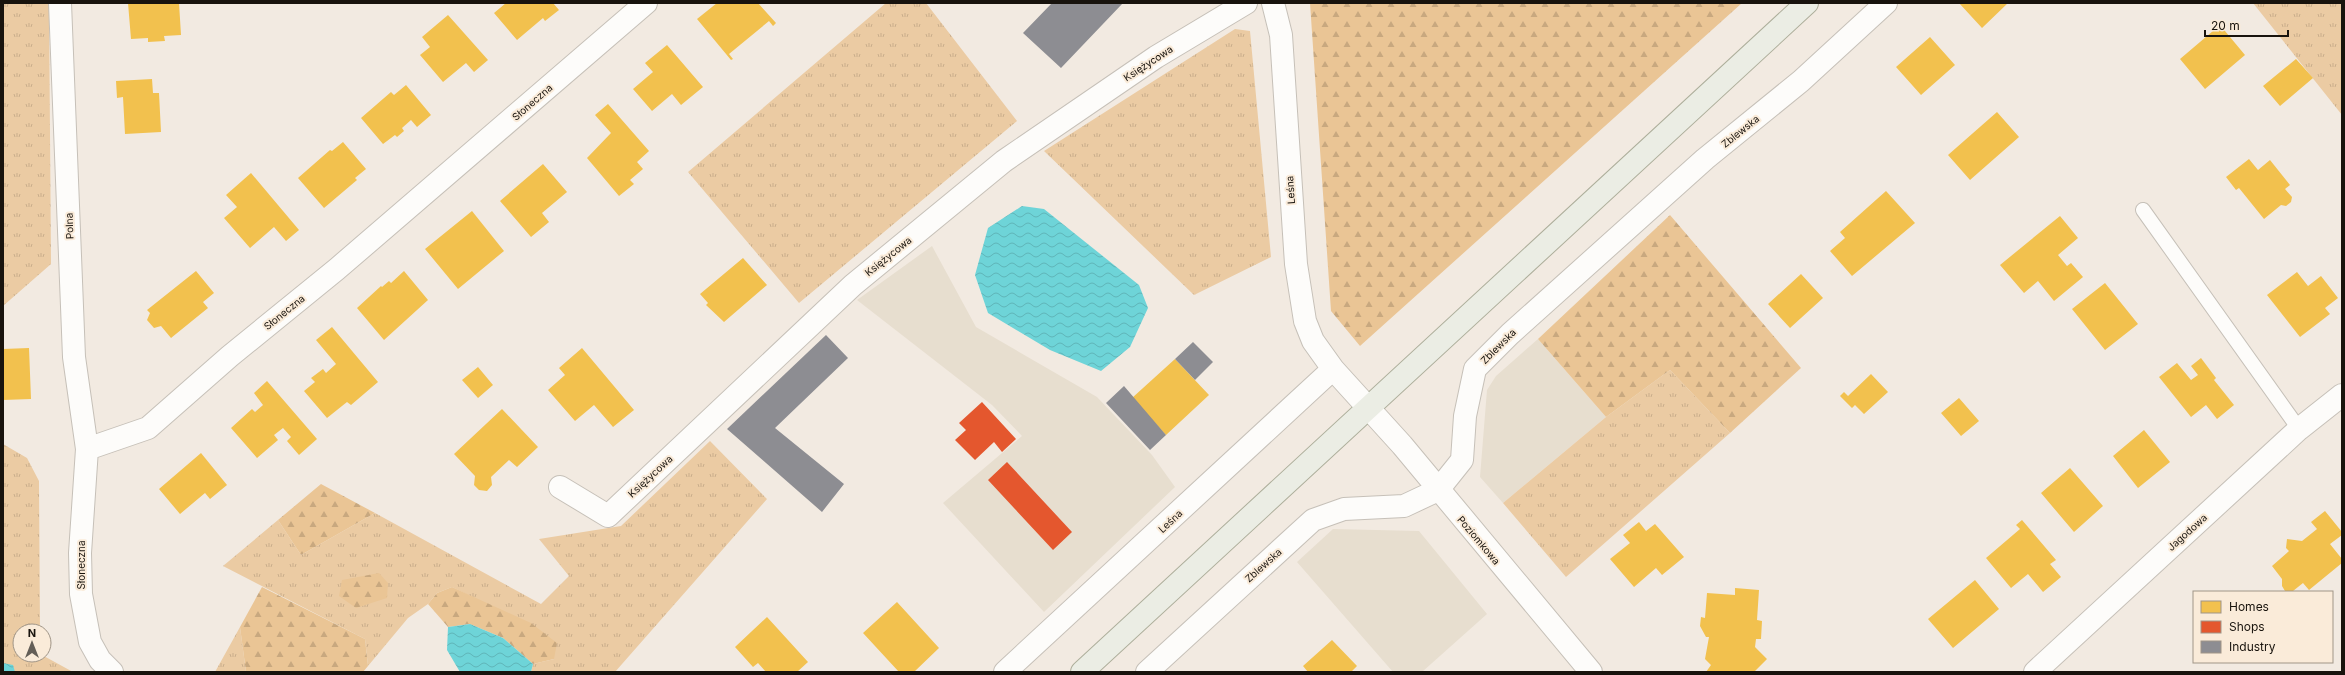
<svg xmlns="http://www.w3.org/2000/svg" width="2345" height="675" font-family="Inter,sans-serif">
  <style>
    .commercial { fill: #e7decf }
    .grass { fill: url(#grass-tufts) }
    .forest { fill: url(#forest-firs) }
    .water { fill: url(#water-waves) }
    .homes { fill: #f2c14e }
    .shops { fill: #e4572e }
    .industry { fill: #8d8d92 }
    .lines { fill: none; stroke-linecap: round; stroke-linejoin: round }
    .service-casing { stroke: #c6c0b8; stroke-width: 16 }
    .minor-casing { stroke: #c6c0b8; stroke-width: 24 }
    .primary-casing { stroke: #adae9b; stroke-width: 24 }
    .service { stroke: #fdfcfa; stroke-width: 14 }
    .minor { stroke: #fdfcfa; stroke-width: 22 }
    .primary { stroke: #ebede4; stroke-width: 22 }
    .labels { text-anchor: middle; stroke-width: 4; stroke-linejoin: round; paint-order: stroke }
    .street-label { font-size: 10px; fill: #18130d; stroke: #faebd9 }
  </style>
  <defs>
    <pattern id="grass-tufts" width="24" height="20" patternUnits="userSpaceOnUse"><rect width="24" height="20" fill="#ebcba3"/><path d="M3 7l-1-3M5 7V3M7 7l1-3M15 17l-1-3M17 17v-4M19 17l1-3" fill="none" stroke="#c9ad8b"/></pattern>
    <pattern id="forest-firs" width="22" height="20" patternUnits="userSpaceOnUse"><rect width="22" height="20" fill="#eac595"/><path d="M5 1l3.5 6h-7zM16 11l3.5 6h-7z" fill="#c8a87f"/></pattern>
    <pattern id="water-waves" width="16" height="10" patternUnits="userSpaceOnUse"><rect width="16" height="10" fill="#6ed4d8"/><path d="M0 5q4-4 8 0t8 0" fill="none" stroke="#5fb5b8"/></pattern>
  </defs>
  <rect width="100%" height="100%" fill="#f2eae1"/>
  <path class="commercial" d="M932,246L976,327L1097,397L1152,455L1175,487L1044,612L943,503L1022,436L992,405L857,300Z
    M1538,339L1606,417L1503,503L1480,477L1487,390L1496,376Z
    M1333,529L1419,531L1487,614L1422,672H1393L1297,562Z"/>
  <path class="grass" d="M3,3H49L51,264L3,306Z
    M886,3H926L1017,121L799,303L688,172Z
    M2253,3H2342V115Z
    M1235,29L1250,31L1271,257L1194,295L1044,151Z
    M1670,370L1730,433L1566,577L1503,503L1606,417Z
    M710,441L767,499L615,672H531L533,664L554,659L488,605L452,587L437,593L428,604L408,618L368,666L365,639L223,566L278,520L301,555L375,513L541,604L569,576L539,539L621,526Z
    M3,444L27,458L39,481L40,631H20V655H42L73,672H3Z
    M240,627L246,672H215Z"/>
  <path class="forest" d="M1310,3H1742L1360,346L1331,311Z
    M1670,215L1801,368L1730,433L1670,370L1606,417L1538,339Z
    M321,484L375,513L301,555L278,520Z
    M379,573L388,583L387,598L356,608L339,596L342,580Z
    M262,587L365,639L368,666L363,672H246L240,627Z
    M452,587L531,623L557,643L554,659L533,664L503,638L470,624L448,627L428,604L437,593Z"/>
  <path class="water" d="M1022,206L1044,209L1139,285L1148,308L1130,347L1101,371L1050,350L988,313L975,275L988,228Z
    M470,624L503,638L533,664L531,672H460L447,650L448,627Z
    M3,663L13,665L15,672H3Z"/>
  <path class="homes" d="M128,3H179L181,35L164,36L165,41L148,42V38L131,39Z
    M506,3H553L559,10L545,21L543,18L517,40L494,13Z
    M717,3H758L776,23L773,26L769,21L729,54L733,59L731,60L697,19Z
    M1959,3H2008L1982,28Z
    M448,15L488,60L474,72L466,63L443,82L420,55L430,47L422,37Z
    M2220,25L2245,55L2205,89L2180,59Z
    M1930,37L1955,65L1921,95L1896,67Z
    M667,45L703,87L681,105L672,94L652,111L633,89L653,72L645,63Z
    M2296,59L2313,78L2280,106L2263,86Z
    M152,79L153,93H159L161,132L125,134L123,97L117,98L116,81Z
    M406,85L431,115L417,127L411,120L402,128L404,131L397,137L395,135L383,144L361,118L391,92L394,95Z
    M608,104L649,151L637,162L643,169L630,180L634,184L619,196L587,158L611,133L595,115Z
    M1997,112L2019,137L1970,180L1948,155Z
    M343,142L366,169L355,178L357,180L324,208L298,178L330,150L332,151Z
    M2249,159L2258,170L2270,160L2290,185L2285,189L2292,197L2291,202L2286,206L2281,205L2264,219L2239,188L2236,190L2226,177Z
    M543,164L567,192L542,213L549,222L531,237L500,201Z
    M251,173L299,230L286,241L274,227L250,248L224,218L237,207L226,195Z
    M1886,191L1915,223L1852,276L1830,251L1845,238L1840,232Z
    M472,211L504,251L458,289L425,249Z
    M2060,216L2078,238L2058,255L2067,266L2071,263L2083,277L2054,301L2038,281L2024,293L2000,265Z
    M743,258L767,285L724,322L706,305L708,303L700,294Z
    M196,271L214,293L203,302L208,308L171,338L161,326L154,328L147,320L150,313L147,310Z
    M404,271L428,300L384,340L357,308L381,286L382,287L389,281L391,283Z
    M2297,272L2308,286L2321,276L2338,298L2325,308L2330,314L2300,337L2267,295Z
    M1801,274L1823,298L1790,328L1768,304Z
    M2105,283L2138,324L2105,350L2072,309Z
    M332,327L378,382L351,405L347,402L327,418L304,391L315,382L311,378L323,369L326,373L336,364L316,340Z
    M29,348L31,399L3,400V349Z
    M582,348L634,410L613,427L594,405L575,421L548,390L565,375L559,368Z
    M2201,358L2216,378L2214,380L2234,405L2217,419L2206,405L2191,417L2159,377L2177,363L2191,380L2198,375L2191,366Z
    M1175,359L1209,395L1166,435L1132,398Z
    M478,367L493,385L478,398L462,380Z
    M1871,374L1888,392L1864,414L1855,405L1852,408L1840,396L1844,392L1848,396Z
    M267,381L317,439L299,455L287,441L291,437L283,428L274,435L278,440L257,458L231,428L252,409L255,412L263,405L254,393Z
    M1959,398L1979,421L1961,436L1941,413Z
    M502,409L538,447L517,467L509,460L491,477L492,485L487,491L479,490L474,485L475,476L454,454Z
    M2144,430L2170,462L2138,488L2113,456Z
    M201,453L227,485L210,499L205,493L180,514L159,489Z
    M2070,468L2103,506L2074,532L2041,493Z
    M2325,511L2342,532V535L2330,544L2342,559V563L2309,590L2303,583L2293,591H2285L2282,586V579L2272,566L2289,551L2286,548L2287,539L2302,541L2317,529L2311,522Z
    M2022,520L2056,560L2050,564L2061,577L2043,592L2028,574L2011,588L1986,558L2020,529L2016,525Z
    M1639,522L1646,531L1655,524L1684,557L1662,575L1656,568L1634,587L1610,559L1630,543L1623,535Z
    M1975,580L1999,609L1953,648L1928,619Z
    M1735,588L1759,590L1757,620L1762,621L1761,639H1756L1755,647L1767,659L1754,672H1706L1711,665L1705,659L1709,637H1706L1700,626L1701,617L1705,618L1707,593L1735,595Z
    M897,602L939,648L914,672H899L863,633Z
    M767,617L808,662L797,672H766L758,663L753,667L735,647Z
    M1332,640L1357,666L1351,672H1308L1303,666Z"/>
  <path class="shops" d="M982,402L1016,439L1002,452L994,442L975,460L955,440L966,430L959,423Z
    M1007,462L1072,532L1053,550L988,480Z"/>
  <path class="industry" d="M1052,3H1123L1061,68L1023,33Z
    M826,335L848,358L775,428L844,484L822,512L727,429Z
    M1193,342L1213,362L1195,380L1175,359Z
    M1124,386L1166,435L1150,450L1106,403Z"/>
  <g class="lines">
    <g class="service-casing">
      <path id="service" d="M2143,210L2299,429"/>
    </g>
    <g class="minor-casing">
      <path id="minor" d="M60,3L74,357L87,449L80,553L81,594L90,642L100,660L112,672
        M1273,3L1281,35L1296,264L1305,321L1313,341L1333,369L1402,445L1591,672
        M87,449L148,428L230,356L337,269L646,3
        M560,487L608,516L853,285L1004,161L1156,57L1246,3
        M1005,672L1333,369
        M1147,672L1313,520L1344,509L1404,506L1438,490L1462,460L1465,416L1475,369L1510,334L1705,159L1801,81L1886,3
        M2035,672L2299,429L2342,395"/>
    </g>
    <g class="primary-casing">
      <path id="primary" d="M1082,672L1807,3"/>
    </g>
    <use href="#service" class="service"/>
    <use href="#minor" class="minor"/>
    <use href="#primary" class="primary"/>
  </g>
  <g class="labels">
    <g class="street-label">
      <text transform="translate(1148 63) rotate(-33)" y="4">Księżycowa</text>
      <text transform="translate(532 102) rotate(-41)" y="4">Słoneczna</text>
      <text transform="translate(1740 131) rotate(-39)" y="4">Zblewska</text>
      <text transform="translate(1290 190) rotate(-94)" y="4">Leśna</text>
      <text transform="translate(69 226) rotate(-92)" y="4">Polna</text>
      <text transform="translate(888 256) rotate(-39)" y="4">Księżycowa</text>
      <text transform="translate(284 312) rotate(-39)" y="4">Słoneczna</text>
      <text transform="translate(1498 346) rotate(-45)" y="4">Zblewska</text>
      <text transform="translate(650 476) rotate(-43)" y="4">Księżycowa</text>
      <text transform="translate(1170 521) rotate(-43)" y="4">Leśna</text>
      <text transform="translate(2187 532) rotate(-42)" y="4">Jagodowa</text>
      <text transform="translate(1479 540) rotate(50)" y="4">Poziomkowa</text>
      <text transform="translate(81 565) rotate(-90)" y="4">Słoneczna</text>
      <text transform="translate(1263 565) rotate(-42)" y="4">Zblewska</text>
    </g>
  </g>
  <rect width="2345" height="675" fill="none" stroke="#18130d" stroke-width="8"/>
  <rect x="2193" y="591" width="140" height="72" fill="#faebd9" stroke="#a09587"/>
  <rect x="2201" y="601" width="20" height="12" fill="#f2c14e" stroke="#a09587"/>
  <text x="2229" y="611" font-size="12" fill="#18130d">Homes</text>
  <rect x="2201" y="621" width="20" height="12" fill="#e4572e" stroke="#a09587"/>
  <text x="2229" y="631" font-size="12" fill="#18130d">Shops</text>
  <rect x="2201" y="641" width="20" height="12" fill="#8d8d92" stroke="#a09587"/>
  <text x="2229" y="651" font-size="12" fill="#18130d">Industry</text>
  <g transform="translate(32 643)"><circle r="19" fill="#faebd9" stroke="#a09587"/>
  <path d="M0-3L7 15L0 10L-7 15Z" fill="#645e57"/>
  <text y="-6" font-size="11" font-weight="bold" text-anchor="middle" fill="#18130d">N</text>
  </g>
  <path d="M2205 30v6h83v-6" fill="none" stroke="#18130d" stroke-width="2"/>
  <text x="2211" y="30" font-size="12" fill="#18130d" stroke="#faebd9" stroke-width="3" paint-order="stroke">20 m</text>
</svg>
